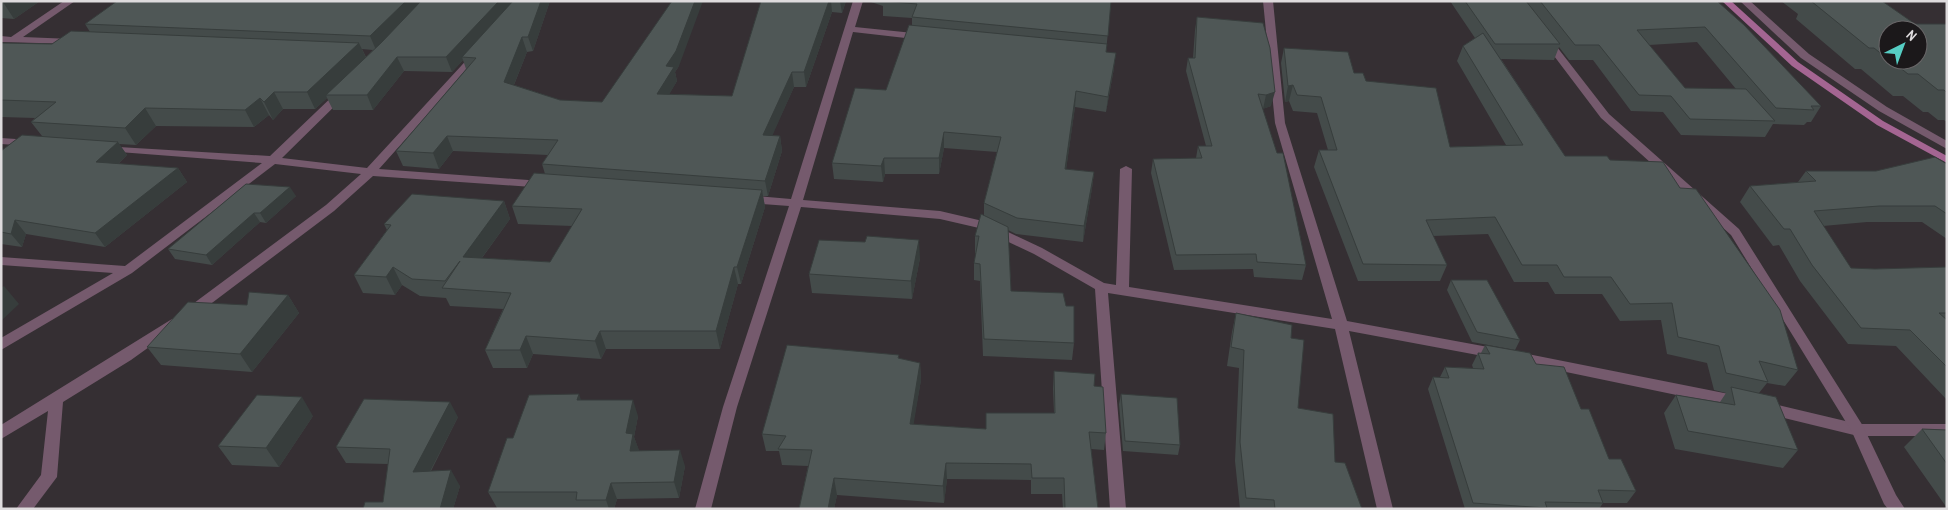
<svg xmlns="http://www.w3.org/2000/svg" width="1948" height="510" font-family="'Archivo Narrow',sans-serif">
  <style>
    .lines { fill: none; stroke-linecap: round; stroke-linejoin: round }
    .stream { fill: #a46592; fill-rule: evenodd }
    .minor { fill: #755a6d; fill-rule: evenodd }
    .tertiary { fill: #755a6d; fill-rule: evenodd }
    .wall { fill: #444b4a; fill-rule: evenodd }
    .shaded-wall { fill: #373d3c }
    .building { fill: #4f5756; stroke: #373d3c }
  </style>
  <rect width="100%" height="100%" fill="#352f33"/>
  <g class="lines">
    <path class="stream" d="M1722,1H1731L1798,62L1883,121L1947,156V163L1877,125L1792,66Z"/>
    <path class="minor" d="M64,1H75L23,37L72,39L77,42L75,44L1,42V36L11,37Z
      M853,1H863L855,27L923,34L928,37L923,40L853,32L803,200L940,211L987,222L1042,248L1104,283L1116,285L1120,169L1126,166L1132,169L1129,287L1332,319L1275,123L1263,1H1273L1285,123L1347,321L1499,349L1504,350L1506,354L1504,358L1499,359L1349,331L1393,509H1377L1335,329L1108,293L1126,509H1110L1095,289L1034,254L979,228L940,219L801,207L737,407L711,509H695L723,407L789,206L746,203L740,199L746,195L791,199Z
      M1740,1H1750L1809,54L1887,107L1947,141V149L1879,111L1801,58Z
      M476,52L479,53V57L379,169L542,181L546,182L548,185L546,188L373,176L334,211L196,315H186L184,312L186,309L326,205L361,174L275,164L132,273L1,350V338L113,273L1,265V257L125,266L262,163L106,151L102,150L100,148L102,146L270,156L338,91H346L347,93L346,95L282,158L367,168L473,53Z
      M1,138L31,140L37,143L31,146L1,144Z
      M172,319L177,321L179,324L177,327L131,360L63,402L57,477L33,509H16L41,475L48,411L1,439V425Z
      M1518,352L1739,396L1744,398L1746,402L1744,406L1739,408L1513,361L1511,357L1513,353Z
      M1765,402L1858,424H1947V436H1858L1760,412L1758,408L1760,404Z"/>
    <path class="tertiary" d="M1547,37L1550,38L1609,114L1739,229L1863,426L1896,495L1905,509H1888L1884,504L1852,432L1731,235L1601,118L1542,40Z"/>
  </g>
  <path class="wall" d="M1,1H40L14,19L1,18Z
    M550,1L533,51L527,52L514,85L560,100L602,102L679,66L675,72L677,81L669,94L732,96L761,1H846L842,13L832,12L806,87H794L772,135L780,136L782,151L768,196H763L765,207L741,284H738L720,349H606L601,359L533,354L527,368H493L485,350L503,309L450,306L446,298L420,296L402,285L395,295L363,293L354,275L387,230L384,224L504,201L510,219L482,258L550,262L572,226L518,224L512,206L545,174L542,164L548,155L453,151L439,169L403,166L396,151L466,69L463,60L452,72L404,71L373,110H333L327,98L315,109H283L273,120L269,115L254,127L156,126L136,145L119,144L127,155L118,164L178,168L187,182L105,247L26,234L22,247L1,244V151L42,136L31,122L35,118L1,117V43L52,44L90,32L85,24ZM362,49L373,50L366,57Z
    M868,1H1111L1106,52L1114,68L1106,112L1075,107L1066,169L1094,172L1092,188L1083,242L1016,234L1008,230L1011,291L1074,343L1072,360L983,356L980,281L974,280V263L976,253H975V236L984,215V203L997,152L944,148L939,174H885L883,182L834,179L832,163L886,90L912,25V18L883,16V6Z
    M1450,1H1717L1821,106L1811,122H1807L1804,125L1773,124L1765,137L1681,135L1663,112L1631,111L1593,60H1569L1559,47L1554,60L1501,59L1565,156L1610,160L1798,370L1785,386L1767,383L1759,393L1798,450L1783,468L1675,449L1664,413L1676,395L1720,402L1726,393L1714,390L1707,363L1667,354L1661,320L1620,321L1602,294H1555L1548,282H1514L1488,234L1433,236L1447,265L1440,281H1358L1314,167L1319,150H1328L1317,113L1293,111L1289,101L1285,102L1281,63L1284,48L1354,73L1450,147L1506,145L1457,61L1463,46L1475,38ZM1697,42L1736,89L1685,88L1649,45Z
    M1781,1H1882L1915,24H1947V122L1944,120H1938L1928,112H1923L1903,96H1893L1861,69H1855L1796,19L1798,14ZM1888,30L1918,60H1888Z
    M1197,17L1263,23L1271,106L1262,109L1306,265L1302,280L1254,277L1253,269L1174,270L1151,173L1153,159L1196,158L1198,146H1206L1186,71L1188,58H1193L1195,30Z
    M1947,164V239L1922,222H1867L1823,226L1851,268L1875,269L1947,267V400L1896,346L1848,344L1800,281L1779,245L1773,246L1740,202L1750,186L1798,182L1806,171H1876Z
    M246,184L296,196L266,223L260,222L212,265L175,259L168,249Z
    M865,242L920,258L912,299L812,293L809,274Z
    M1451,280L1520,340L1515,350L1472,342L1447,290Z
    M288,295L299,313L252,372L161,365L147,347L247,305Z
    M1236,313L1291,338L1298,408L1335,462L1362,509H1240L1235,461L1239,368L1227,366L1232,332Z
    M1485,345L1536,364L1581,409L1609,459L1636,491L1627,503H1603L1599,509H1465L1428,389L1433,377H1440L1445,367L1473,368L1472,365L1478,353H1481Z
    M899,355V359L920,363L921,380L913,424L986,429L1054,413L1053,388L1054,371L1094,386L1106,433L1104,450L1091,449L1098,509H1063L1062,494H1031V480L947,479L944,503L837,495L834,509H799L808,466L782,465L779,451H766L762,434Z
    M1121,394L1180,445L1178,455L1123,451L1119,404Z
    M581,400L638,416L634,437L639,451L685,466L679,498L617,499L614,509L497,508L488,492L513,438Z
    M313,416L279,467L232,465L218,446Z
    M458,417L431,471L460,486L453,509H363L383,502L388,464L346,463L336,447Z
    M1922,429L1947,430V508L1904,447Z"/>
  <path class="shaded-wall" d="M5,1H40L14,19L3,2Z
    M406,1H426L376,50L370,36Z
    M499,1H516L462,57L463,60L452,72L446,57Z
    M541,1H550L533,51L528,37Z
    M695,1H703L679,66L675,72L677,81L661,109L657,94L666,66Z
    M829,1H831L832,12L806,87L804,72Z
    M840,1H846L842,13Z
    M522,37L527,52L509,97L504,82Z
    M359,43L367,60L326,95L327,98L315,109L307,92Z
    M1116,53L1114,68L1106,112L1108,97Z
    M397,57L404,71L373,110L367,95Z
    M792,72L794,87L766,150L763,135Z
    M1293,85L1289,101L1285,102L1288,86Z
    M1076,91L1075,107L1064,185L1065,169Z
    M274,92L283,109L273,120L264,102Z
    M1275,92L1271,106L1263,109L1266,95Z
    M260,98L269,115L254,127L245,110Z
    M145,108L156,126L136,145L125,128Z
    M944,132V148L939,174V158Z
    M447,136L453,151L439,169L433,153Z
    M780,136L782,151L768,196L765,181Z
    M118,142L127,155L105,176L96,162Z
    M884,158L885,174L883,182L881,166Z
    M178,168L187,182L105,247L95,233Z
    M1094,172L1092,188L1083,242L1084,226Z
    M290,187L296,196L266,223L260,213Z
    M762,190L765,207L741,284L737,267Z
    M504,201L510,219L470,274L463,257Z
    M254,213L260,222L212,265L206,255Z
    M15,220L26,234L22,247L11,234Z
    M919,240L920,258L912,299L911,281Z
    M393,267L402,285L395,295L386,277Z
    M734,267L738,284L720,349L716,331Z
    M4,286L19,304L1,321V288Z
    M288,295L299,313L252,372L240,354Z
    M600,331L606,349L601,359L595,341Z
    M526,336L533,354L527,368L520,350Z
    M920,363L921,380L911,440L910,424Z
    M579,394L585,411L577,400Z
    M302,397L313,416L279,467L266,448Z
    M633,400L638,416L634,437L639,450L636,467L630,451L626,433Z
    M450,402L458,417L422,487L413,472Z
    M680,450L685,466L679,498L674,482Z
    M946,463L947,479L944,503L943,486Z
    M451,470L460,486L453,509H440Z
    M834,478L837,495L834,509H828Z
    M611,483L617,499L614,509H609L606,500Z"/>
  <path class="building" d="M117,1H406L370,36L85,24Z
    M421,1H499L446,57H397L367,95H326L381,43Z
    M513,1H541L528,37H522L504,82L560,100L602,102L672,1H695L676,51L666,66L674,67L657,94L732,96L761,1H829L804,72H792L763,135L780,136L765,181L542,164L558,140L447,136L433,153L396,151L476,58L462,57Z
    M882,1H1111L1108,36L912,17L917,4Z
    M1465,1H1526L1560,44H1495Z
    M1540,1H1717L1744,25L1821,106H1811L1814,110L1776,108L1705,27L1637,30L1685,88L1746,89L1775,121L1690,119L1671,96L1639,95L1599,45H1575Z
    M1811,1H1882L1915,24H1947V93L1944,90H1938L1918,74H1908L1890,60H1918V30H1888V59L1874,48H1869Z
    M1197,17L1263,23L1270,48L1275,92L1266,95L1258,94L1277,153H1283L1306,265L1257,262L1256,254L1176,255L1153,159L1202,158L1198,146H1212L1188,58H1195Z
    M909,25L1107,44L1106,52L1116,53L1108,97L1076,91L1065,169L1094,172L1084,226L1017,218L984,203L1001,137L944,132L939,158H884L881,166L832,163L855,88L886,90Z
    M71,31L359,43L307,92H274L264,102L260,98L245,110L145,108L125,128L31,122L56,102L1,100V43L52,44Z
    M1483,33L1565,156H1607L1610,160L1663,162L1680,188L1696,189L1780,310L1798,370L1759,361L1768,382L1726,373L1719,346L1678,337L1672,303L1630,304L1611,277H1564L1557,265H1522L1495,217L1426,220L1447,265L1363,264L1319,150H1337L1321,97L1297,95L1293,85L1288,86L1284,48L1348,52L1354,73H1363L1366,81L1436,88L1450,147L1523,145L1463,46Z
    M22,135L118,142L96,162L178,168L95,233L15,220L11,234L1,232V151Z
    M1935,157L1947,164V214L1935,206H1879L1814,211L1851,268L1875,269L1947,267V313H1939L1947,320V367L1910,330L1861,328L1812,265L1790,229H1784L1750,186L1816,181L1806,171H1876Z
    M534,173L762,190L737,267H734L716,331H600L595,341L526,336L520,350H485L511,293L442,288L460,261L445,281L412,279L393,267L386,277L354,275L391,225L384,224L412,194L504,201L463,257L550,262L582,209L512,206Z
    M246,184L290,187L260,213H254L206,255L168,249Z
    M981,214L1008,227L1011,291L1063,293L1066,306H1074V343L984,339L980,264L974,263L979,236H975Z
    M867,236L919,240L911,281L809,274L819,240L865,242Z
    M1451,280H1487L1520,340L1477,332Z
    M249,292L288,295L240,354L147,347L188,302L247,305Z
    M1236,313L1292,325L1291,338L1304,340L1298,408L1333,414L1335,462L1345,463L1362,509H1275L1274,500L1246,498L1240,442L1244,350L1231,347Z
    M787,345L899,355L898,358L920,363L910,424L986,429V413H1055L1054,371L1095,374L1094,386L1103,387L1106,433L1089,432L1098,509H1065L1064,478H1032L1031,464L946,463L943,486L834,478L828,509H799L812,450L778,449L786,436L762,434Z
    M1485,345L1530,353L1536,364L1564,367L1581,409H1589L1609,459H1621L1636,491L1598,490L1603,503L1545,502L1547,508L1473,503L1433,377L1449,378L1445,367L1484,369L1478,353L1490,354Z
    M1731,387L1776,397L1798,450L1688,431L1676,395L1735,405Z
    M579,394L577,400H633L626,433L633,434L630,451L680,450L674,482L611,483L606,500H576L577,492H488L507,438H513L529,395Z
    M1121,394L1177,398L1180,445L1125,441Z
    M257,395L302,397L266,448L218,446Z
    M364,399L450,402L413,472L451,470L440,509H363L365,502H383L390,449L336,447Z
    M1922,429L1947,430V464Z"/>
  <rect width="1948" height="510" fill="none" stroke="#dedbdd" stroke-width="5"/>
  <g transform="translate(1903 45) rotate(42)"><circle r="24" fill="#1b181a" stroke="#696668"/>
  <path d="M0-4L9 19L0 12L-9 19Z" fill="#56cec4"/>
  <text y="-8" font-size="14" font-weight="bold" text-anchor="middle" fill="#dedbdd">N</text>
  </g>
</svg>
